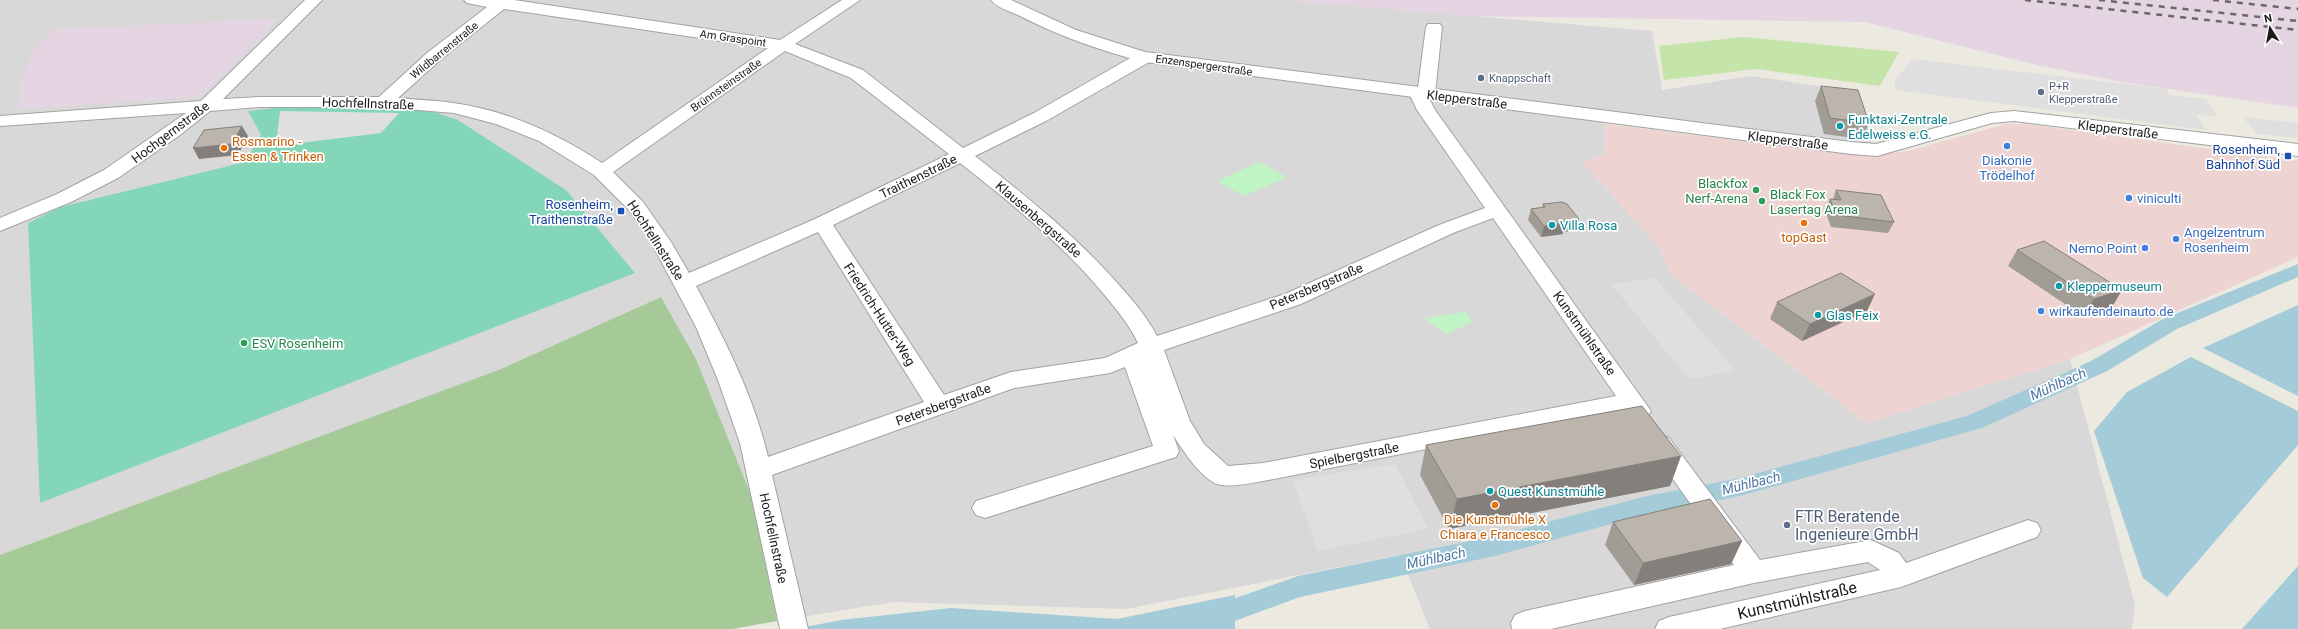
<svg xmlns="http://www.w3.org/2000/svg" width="2298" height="629" font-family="Roboto,sans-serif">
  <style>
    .residential { fill: #d9d8d8 }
    .commercial { fill: #edd3d1 }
    .industrial { fill: #e5d4e1 }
    .grass { fill: #c5e4a9 }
    .forest { fill: #a6c998 }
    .park { fill: #bff5c5 }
    .pitch { fill: #83d7b8 }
    .parking { fill: #dfdfdf }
    .water { fill: #a4cbd8 }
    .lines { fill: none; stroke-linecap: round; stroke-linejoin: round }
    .canal { fill: #a4cbd8; fill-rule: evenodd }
    .minor-casing { stroke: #a2a2a2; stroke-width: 2 }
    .tertiary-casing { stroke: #a2a2a2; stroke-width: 2 }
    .minor { fill: #fff; fill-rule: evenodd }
    .tertiary { fill: #fff; fill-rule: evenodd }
    .rail { stroke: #696969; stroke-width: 2.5; stroke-dasharray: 6 6; stroke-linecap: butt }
    .wall { fill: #a29c96 }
    .shaded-wall { fill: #847f7a }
    .building { fill: #bcb5ae; stroke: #847f7a }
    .service-dot { fill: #5c6f8a; stroke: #fff; stroke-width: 1.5 }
    .culture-dot { fill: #0f9aa8; stroke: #fff; stroke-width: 1.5 }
    .shop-dot { fill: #3f7fe0; stroke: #fff; stroke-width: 1.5 }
    .food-dot { fill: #e8710a; stroke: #fff; stroke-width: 1.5 }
    .transit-dot { fill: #1a4fb4; stroke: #fff; stroke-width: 1.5 }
    .leisure-dot { fill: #2e9e5b; stroke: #fff; stroke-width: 1.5 }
    .labels { text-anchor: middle; stroke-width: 3.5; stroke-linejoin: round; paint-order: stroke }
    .far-street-label { font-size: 11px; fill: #1b1b1b; stroke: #fff }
    .far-service-label { font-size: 11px; fill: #4e5e75; stroke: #fff; text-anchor: start }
    .street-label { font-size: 13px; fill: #1b1b1b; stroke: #fff }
    .culture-label { font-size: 13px; fill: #0d838f; stroke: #fff; text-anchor: start }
    .food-label { font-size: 13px; fill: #c56008; stroke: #fff }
    .transit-label { font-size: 13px; fill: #164399; stroke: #fff; text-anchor: end }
    .shop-label { font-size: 13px; fill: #366cbe; stroke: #fff; text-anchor: start }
    .leisure-label { font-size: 13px; fill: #27864d; stroke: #fff; text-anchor: start }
    .water-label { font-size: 14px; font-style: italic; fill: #4e77a4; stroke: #fff }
    .near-service-label { font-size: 16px; fill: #4e5e75; stroke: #fff; text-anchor: start }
    .near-street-label { font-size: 16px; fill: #1b1b1b; stroke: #fff }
  </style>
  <rect width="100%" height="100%" fill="#ece9e1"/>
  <path class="residential" d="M0,0H1284L1652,31L1662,90L1751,76L1859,92L1872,144L1602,112L1605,124L1604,155L1582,162L1660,248L1671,275L1866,423L2070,359L2135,605L2132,629H1430L1400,555L1126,609L894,602L777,621L751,495L696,359L661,297L501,369L0,555Z"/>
  <path class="commercial" d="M1605,124L1864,156L1908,151L2006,124H2027L2298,161V257L2070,359L1866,423L1671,275L1660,248L1582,162L1604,155Z"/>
  <path class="industrial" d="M1284,0H2298V108L2121,82L2037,65L1865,22L1467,16Z
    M278,19L200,97L19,109L22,77L36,46L57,29Z"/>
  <path class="grass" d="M1743,37L1899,52L1880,86L1756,69L1664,80L1659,46Z"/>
  <path class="forest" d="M661,297L696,359L751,495L777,621L733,629H0V555L501,369Z"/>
  <path class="park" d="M1259,162L1287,177L1244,196L1218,181Z
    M1466,312L1472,322L1446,334L1424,318Z"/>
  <path class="pitch" d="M285,107H419L458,120L566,190L635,273L40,503L28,223L61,207L245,162L261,135L248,111Z"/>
  <path class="parking" d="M1913,59L2167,89L2170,95L2206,99L2217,116L2196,115L2206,130L1896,90L1894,81Z
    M280,111L399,113L381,133L276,146Z
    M2243,117L2298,123V138L2257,134Z
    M1655,278L1736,371L1689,379L1611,284Z
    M1395,464L1428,529L1318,551L1293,480Z"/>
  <path class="water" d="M2298,305V396L2203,348Z
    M2191,357L2298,411V445L2167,597L2143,578L2094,431L2127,392Z
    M2298,566V629H2242Z
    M1235,595V629H795L841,620L951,608L1117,619Z"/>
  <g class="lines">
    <path class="canal" d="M2298,264V277L2177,329L2107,371L1982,428L1740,496L1647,514L1495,556L1300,597L1213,629H1167L1171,621L1298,576L1495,536L1647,496L1740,478L1967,416L2091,361L2163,319Z"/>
    <g class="minor-casing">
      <path id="minor" d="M305,0H322L223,99L260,97H379L427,53L487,7L467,3L464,0H514L780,40L842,0H860L795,44L863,70L963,148L1034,113L1139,53H1151L1153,57L1151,61L1046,121L975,156C1026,196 1076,236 1119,285C1134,302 1147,317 1157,336L1285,294L1439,225L1485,208L1417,110L1409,93L1412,89L1418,88L1426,27L1428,24H1440L1442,27L1435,94L1429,98L1435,110L1651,411L1647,417C1637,420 1632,419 1626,410L1263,481C1250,483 1235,487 1222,485C1204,484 1182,449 1173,435L1179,451L1176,457L985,518L976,515L972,508L976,501L1153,446L1125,367L1110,373L1014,388L772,475L808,629H780L740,443L718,380L696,327L651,242L629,210L594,175L539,141L496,124L454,113L383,107H260L210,111L180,135L118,178L71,202L0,231V218L57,194L104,170L186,113L0,126V116L201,101ZM504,9L768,48L602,163C558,134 506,110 453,103C435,100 416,100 398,98L439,61ZM785,51L851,78L949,154L815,219L689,273L671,242L643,202L613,172ZM960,163C1011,203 1061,243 1103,293C1116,309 1129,324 1138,343L1105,358L1011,372L944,395L833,225ZM1493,218L1616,396L1263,463L1228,466L1204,444L1190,421L1164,350L1301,304L1453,233ZM818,232L924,402L768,457C754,397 725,340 696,286Z
        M1660,435L1669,438L1760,560L1871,540L1899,553L1906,563L2028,520L2037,523L2041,530L2037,537L1901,587L1720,629H1655L1659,621L1669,617L1880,570L1868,562L1754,583L1551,629H1512L1511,623L1515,615L1525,611L1734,565L1648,444L1651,438Z"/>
    </g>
    <g class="tertiary-casing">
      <path id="tertiary" d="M991,0H1011L1076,30L1145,52L1851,142L1876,144L1991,113L2014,111L2298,144V156L2014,121L1992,123L1877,156L1851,154L1145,62C1101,51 1059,36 1018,15C1009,11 996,7 991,0Z"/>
    </g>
    <use href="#minor" class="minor"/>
    <use href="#tertiary" class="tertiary"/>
    <path class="rail" d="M2025,0L2298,30
      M2099,0L2298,21
      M2213,0L2298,9"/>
  </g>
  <path class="wall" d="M1821,86L1869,123L1862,139L1824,134L1815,101Z
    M1836,190L1894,222L1888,233L1831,227L1825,210L1830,199H1833Z
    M1543,204L1576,230L1563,232V234L1541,237L1528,220L1531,209L1542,208Z
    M2017,250L2122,290L2112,307L2083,316L2008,266Z
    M1777,302L1867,311L1802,341L1770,319Z
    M1426,445L1681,456L1670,486L1449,529L1420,475Z
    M1613,522L1742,541L1731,564L1634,585L1605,545Z"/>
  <path class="shaded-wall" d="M242,126L248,136L238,155L199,159L193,148Z
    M1579,219L1576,230L1563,232V234L1541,237L1544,226L1564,221Z
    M2122,290L2112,307L2083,316L2094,299Z
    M1875,294L1867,311L1802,341L1810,324Z
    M1681,456L1670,486L1449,529L1457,499Z
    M1742,541L1731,564L1634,585L1643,563Z"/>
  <path class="building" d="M1821,86L1858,90L1869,123L1830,118Z
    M242,126L232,144L193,148L204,130Z
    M1836,190L1881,195L1894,222L1836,215L1830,199L1841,200Z
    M1562,202L1567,204L1579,219L1564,221L1566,223L1544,226L1531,209L1545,207L1543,204Z
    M2044,241L2122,290L2094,299L2017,250Z
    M1841,273L1875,294L1810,324L1777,302Z
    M1642,406L1681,456L1457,499L1426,445Z
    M1710,499L1742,541L1643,563L1613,522Z"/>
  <g class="service-dot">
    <circle cx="1481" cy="78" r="4"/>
    <circle cx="2041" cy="92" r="4"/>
    <circle cx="1787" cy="525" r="4"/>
  </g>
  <g class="culture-dot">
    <circle cx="1840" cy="126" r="4"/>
    <circle cx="1552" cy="225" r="4"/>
    <circle cx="2059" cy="286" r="4"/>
    <circle cx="1818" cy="315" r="4"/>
    <circle cx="1490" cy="491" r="4"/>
  </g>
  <g class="shop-dot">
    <circle cx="2007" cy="146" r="4"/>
    <circle cx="2129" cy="198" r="4"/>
    <circle cx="2176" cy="239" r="4"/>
    <circle cx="2145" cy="248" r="4"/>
    <circle cx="2041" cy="311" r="4"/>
  </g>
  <g class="food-dot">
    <circle cx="224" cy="148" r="4"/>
    <circle cx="1804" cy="223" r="4"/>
    <circle cx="1495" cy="505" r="4"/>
  </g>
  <g class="transit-dot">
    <rect x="2284" y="152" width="8" height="8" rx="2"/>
    <rect x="617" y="207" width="8" height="8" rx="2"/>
  </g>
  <g class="leisure-dot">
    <circle cx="1756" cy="190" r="4"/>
    <circle cx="1762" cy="201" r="4"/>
    <circle cx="244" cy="343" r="4"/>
  </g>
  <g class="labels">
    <g class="far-street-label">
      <text transform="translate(733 38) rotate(8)" y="4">Am Graspoint</text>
      <text transform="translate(444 50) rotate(-39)" y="4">Wildbarrenstraße</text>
      <text transform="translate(1204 65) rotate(8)" y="4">Enzenspergerstraße</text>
      <text transform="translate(726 85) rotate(-35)" y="4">Brünnsteinstraße</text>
    </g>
    <g class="far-service-label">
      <text x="1489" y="82">Knappschaft</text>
      <text x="2049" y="90">P+R<tspan x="2049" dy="13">Klepperstraße</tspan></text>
    </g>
    <g class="street-label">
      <text transform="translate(1467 99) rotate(7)" y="5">Klepperstraße</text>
      <text transform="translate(368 103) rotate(2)" y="5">Hochfellnstraße</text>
      <text transform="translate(2118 129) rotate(7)" y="5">Klepperstraße</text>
      <text transform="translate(170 132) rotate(-37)" y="5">Hochgernstraße</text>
      <text transform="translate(1788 140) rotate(7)" y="5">Klepperstraße</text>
      <text transform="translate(918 176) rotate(-26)" y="5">Traithenstraße</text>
      <text transform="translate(1039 219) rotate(41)" y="5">Klausenbergstraße</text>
      <text transform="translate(656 240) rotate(57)" y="5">Hochfellnstraße</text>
      <text transform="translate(1316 286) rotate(-23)" y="5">Petersbergstraße</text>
      <text transform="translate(880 314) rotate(57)" y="5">Friedrich-Hutter-Weg</text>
      <text transform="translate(1585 333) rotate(55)" y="5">Kunstmühlstraße</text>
      <text transform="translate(943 404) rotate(-20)" y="5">Petersbergstraße</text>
      <text transform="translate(1354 455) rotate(-11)" y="5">Spielbergstraße</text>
      <text transform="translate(774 538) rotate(78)" y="5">Hochfellnstraße</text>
    </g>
    <g class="culture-label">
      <text x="1848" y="124">Funktaxi-Zentrale<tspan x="1848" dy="15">Edelweiss e.G.</tspan></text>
      <text x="1560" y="230">Villa Rosa</text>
      <text x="2067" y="291">Kleppermuseum</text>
      <text x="1826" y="320">Glas Feix</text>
      <text x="1498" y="496">Quest Kunstmühle</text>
    </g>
    <g class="food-label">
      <text x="232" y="146" text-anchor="start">Rosmarino -<tspan x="232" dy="15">Essen &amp; Trinken</tspan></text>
      <text x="1804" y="242">topGast</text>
      <text x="1495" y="524">Die Kunstmühle X<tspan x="1495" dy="15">Chiara e Francesco</tspan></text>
    </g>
    <g class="transit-label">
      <text x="2280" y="154">Rosenheim,<tspan x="2280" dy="15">Bahnhof Süd</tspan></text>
      <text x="613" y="209">Rosenheim,<tspan x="613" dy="15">Traithenstraße</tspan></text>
    </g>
    <g class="shop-label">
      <text x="2007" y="165" text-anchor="middle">Diakonie<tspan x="2007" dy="15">Trödelhof</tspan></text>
      <text x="2137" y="203">viniculti</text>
      <text x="2184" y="237">Angelzentrum<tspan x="2184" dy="15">Rosenheim</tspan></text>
      <text x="2137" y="253" text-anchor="end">Nemo Point</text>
      <text x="2049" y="316">wirkaufendeinauto.de</text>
    </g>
    <g class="leisure-label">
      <text x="1748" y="188" text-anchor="end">Blackfox<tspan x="1748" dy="15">Nerf-Arena</tspan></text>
      <text x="1770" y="199">Black Fox<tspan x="1770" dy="15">Lasertag Arena</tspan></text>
      <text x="252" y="348">ESV Rosenheim</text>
    </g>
    <g class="water-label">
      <text transform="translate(2058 384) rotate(-24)" y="5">Mühlbach</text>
      <text transform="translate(1751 483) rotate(-14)" y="5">Mühlbach</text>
      <text transform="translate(1436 558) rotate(-12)" y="5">Mühlbach</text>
    </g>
    <g class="near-service-label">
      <text x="1795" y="522">FTR Beratende<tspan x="1795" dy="18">Ingenieure GmbH</tspan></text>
    </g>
    <g class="near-street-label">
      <text transform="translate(1797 600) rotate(-13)" y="6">Kunstmühlstraße</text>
    </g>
  </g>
  <g transform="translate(2270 28) rotate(349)" stroke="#ffffff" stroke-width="3" paint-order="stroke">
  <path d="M0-3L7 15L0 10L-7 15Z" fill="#1b1b1b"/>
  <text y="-6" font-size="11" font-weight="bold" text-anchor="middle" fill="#1b1b1b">N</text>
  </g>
</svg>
